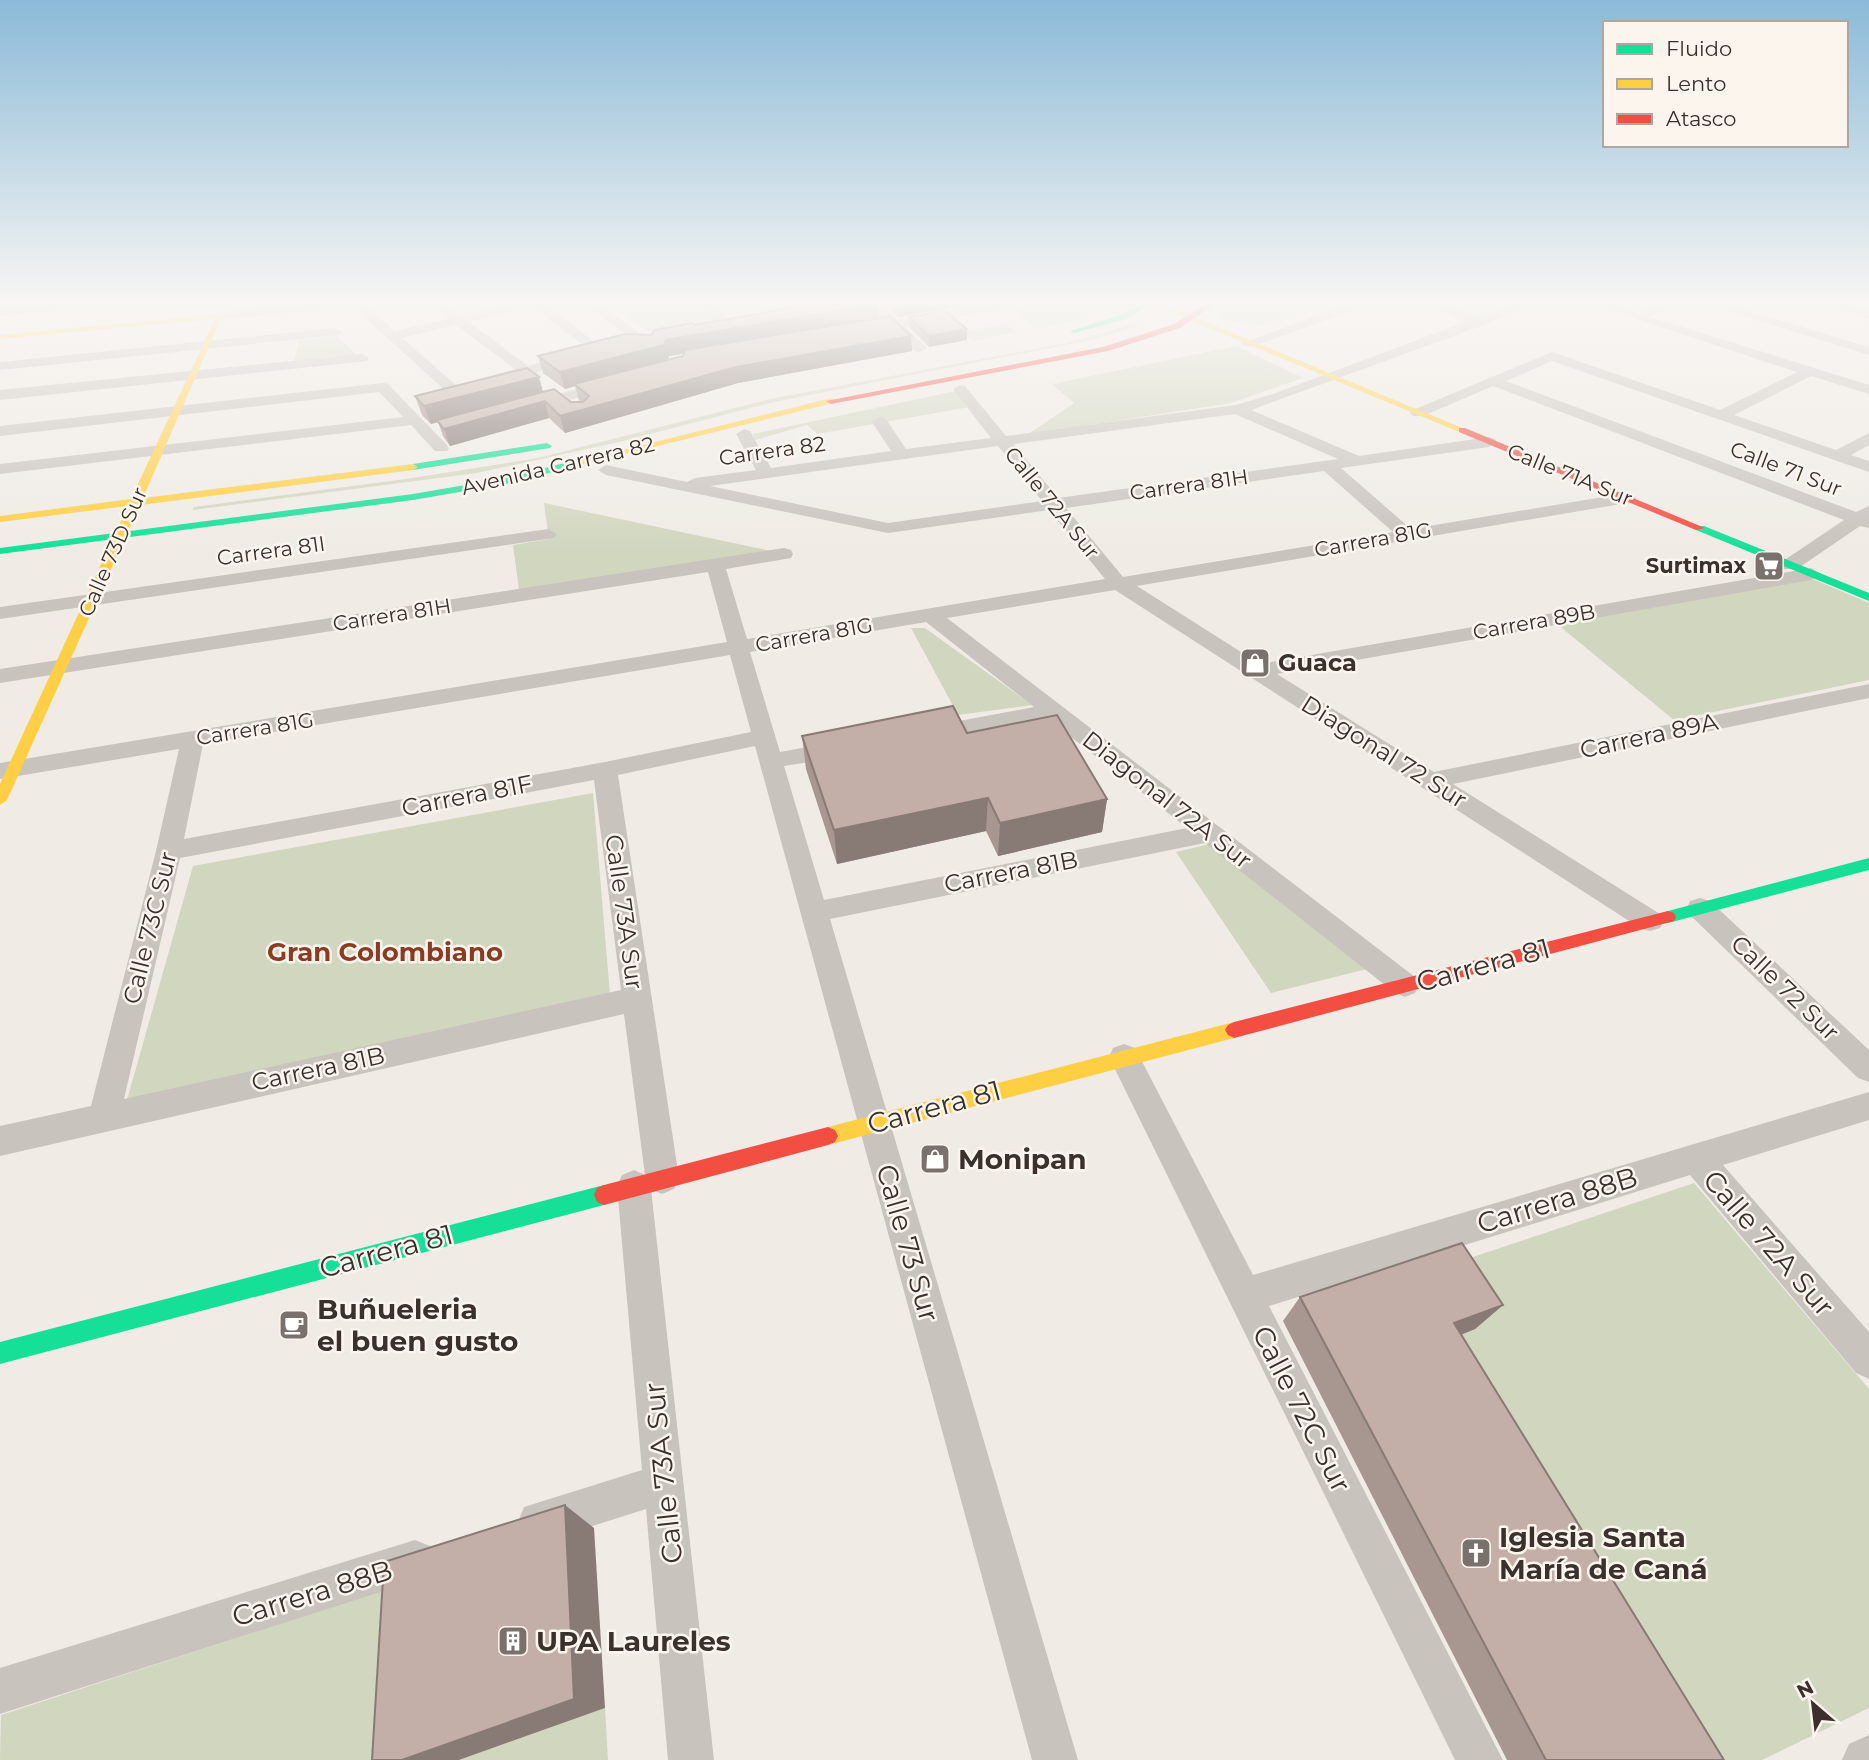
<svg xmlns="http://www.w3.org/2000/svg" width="1869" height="1760" font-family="Montserrat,sans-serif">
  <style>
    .green { fill: #d1d6bf }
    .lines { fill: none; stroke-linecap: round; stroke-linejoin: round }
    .street { fill: #c9c3be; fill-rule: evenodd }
    .fast { fill: #16e098; fill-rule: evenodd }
    .slow { fill: #ffcf43; fill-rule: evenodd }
    .jam { fill: #f24e42; fill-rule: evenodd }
    .wall { fill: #a89690; fill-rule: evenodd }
    .shaded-wall { fill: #887a75 }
    .building { fill: #c3afa7; stroke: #887a75; stroke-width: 2 }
    .labels { text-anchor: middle; stroke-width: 5; stroke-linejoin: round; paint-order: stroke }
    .far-street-label { font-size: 21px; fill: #3b302b; stroke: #fbf5ee }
    .far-poi-label { font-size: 21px; font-weight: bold; fill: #3b302b; stroke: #fbf5ee; text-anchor: end }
    .poi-label { font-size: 24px; font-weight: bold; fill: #3b302b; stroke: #fbf5ee; text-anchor: start }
    .street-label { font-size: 24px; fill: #3b302b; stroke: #fbf5ee }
    .neighbourhood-label { font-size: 26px; font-weight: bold; fill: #8c3b22; stroke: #fbf5ee }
    .near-street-label { font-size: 28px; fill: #3b302b; stroke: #fbf5ee }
    .near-poi-label { font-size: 28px; font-weight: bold; fill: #3b302b; stroke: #fbf5ee; text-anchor: start }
  </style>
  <rect width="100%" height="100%" fill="#f0ebe5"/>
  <path class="green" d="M624,304H706L718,322L650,332L611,306Z
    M1025,304H1111L1080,319L1037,329L1009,307Z
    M1225,304H1324L1258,326L1220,318L1218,313Z
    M1005,324L1017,332L973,341L962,332Z
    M1134,324L1139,326L1096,339L774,402L619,442L477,473L193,510L194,507L406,479L538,458L770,399L1066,343Z
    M337,336L357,356L294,362L299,340Z
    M1236,346L1303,378L1231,403L1027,435L1074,403L1052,384Z
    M956,391L970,407L817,434L807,425L755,440L753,434Z
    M544,503L771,551L519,590L513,545L549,539Z
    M1808,577L1869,603V680L1674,720L1557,624Z
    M911,628H925L1032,705L958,715Z
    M593,793L610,995L127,1100L193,866Z
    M1214,843L1375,967L1271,993L1176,852Z
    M1694,1183L1869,1389V1708L1762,1760H1674L1428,1347L1437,1269Z
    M428,1575L422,1760H0L1,1715Z
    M605,1708L608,1760H459Z"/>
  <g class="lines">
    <path class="street" d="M38,304H80V305L74,309L0,316V308Z
      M297,304H347L341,308L220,320L213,316L220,312Z
      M350,304H364L395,331L448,319L431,304H446L461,316L509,304H546L606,351L604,354H594L532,306L469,322L528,366L576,353L583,357L581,360L537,372L541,377L534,381L523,376L495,383L490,382L488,379L490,376L515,369L456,325L402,338L458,387L460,390L453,394L448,393Z
      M584,304H599L668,354L661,358L656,357Z
      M705,304H718L730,324L728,327H718Z
      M866,304H880L897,320L985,304H1016L1010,308L905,327L927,348L920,352L915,351L891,329L858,333V327L884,322Z
      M1350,304H1370L1254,346H1244L1242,343Z
      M1423,304H1443L1478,317L1511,304H1530L1484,325L1251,410L1359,456L1489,437L1495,439L1497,442L1489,447L1341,468L1411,529L1627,493L1636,498L1633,502L1137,586L1260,664L1811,568L1821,574L1811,580L1277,674L1434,772L1869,684V698L1453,784L1660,914L1664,921L1660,928L1650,931L1640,928L1115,590L947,618L1415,977L1419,985L1415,993L1405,997L1395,993L1205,843L830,919L1078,1760H1032L755,746L618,775L679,1178L674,1189L662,1194L651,1189L714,1760H668L646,1509L539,1543L524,1537L518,1522L524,1507L642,1470L617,1186L622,1175L634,1170L645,1175L624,1014L0,1156V1126L91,1106L156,851L179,749L0,779V763L727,642L708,572L0,683V669L784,548L791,550L793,554L791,558L726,569L747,639L1105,579L1049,510L888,533L606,475L598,470L606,465L687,482L695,478L756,470L736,434L744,429L750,431L771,468L891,451L872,422L880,417L886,419L906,449L991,438L953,389L960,385L965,386L1006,436L1236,405L1273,394L1465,322ZM1235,414L1338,459L1058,498L1014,444ZM998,446L1042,501L888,523L710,486ZM1324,471L1393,532L1123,577L1066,508ZM926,622L1034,707L922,728L919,733L922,738L930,740L1048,719L1187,828L824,900L784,766L841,757L849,754L853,749L849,744L841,741L780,752L750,652ZM730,655L751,732L605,762L184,839L203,744ZM594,780L621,990L124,1099L180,858Z
      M1591,304H1612L1637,312L1658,304H1677L1650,317L1869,385V394L1811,376L1734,415L1836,450L1869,433V445L1851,455L1869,461V472L1552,361L1506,381L1856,512L1869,506V528L1860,526L1797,569H1783L1781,565L1783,561L1844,520L1493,386L1423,416H1413L1410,413L1413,410L1552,352L1720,410L1797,372Z
      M1705,304H1726L1869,347V355Z
      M1823,304H1845L1869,311V319Z
      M335,328L342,332L340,335L0,370V362Z
      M362,354L369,358L367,361L0,400V390Z
      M611,380L618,384L616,387L530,411L522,406L525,403Z
      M383,383L388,384L447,445L449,448L447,451H435L411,425L0,474V464L403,417L379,392L0,436V426Z
      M548,529L557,534L554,538L0,619V607Z
      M1700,898L1710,901L1869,1050V1082L1858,1078L1690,915L1687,908L1690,901Z
      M1124,1044L1135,1048L1253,1275L1869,1092V1120L1723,1165L1869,1332V1379L1856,1373L1690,1175L1269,1306L1503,1760H1455L1109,1057L1113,1048Z
      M415,1540L430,1546L436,1561L430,1576L0,1714V1668Z
      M1869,1735V1760H1842L1849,1744Z"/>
    <path class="fast" d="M1140,304H1151L1126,319L1074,333L1070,331L1120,315Z
      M547,443L552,446L550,448L413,470L408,467L413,464Z
      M568,462L573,465L572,467L506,484L413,500L0,554V548L413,494L506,478Z
      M1696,526H1704L1869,593V601L1696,530Z
      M1869,858V870L1668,923L1662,921L1660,917L1662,913L1668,911Z
      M604,1185L611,1188L614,1195L611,1202L604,1205L0,1364V1342Z"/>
    <path class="slow" d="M1151,304H1163L1467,430L1459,432Z
      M223,314L143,498L413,464L418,467L413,470L140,505L7,800L0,805V784L128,506L0,522V516L131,499L215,319L0,339V335Z
      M831,398L836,401L834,403L568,468L563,465Z
      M1234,1022L1240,1025L1243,1030L1240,1035L1234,1038L828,1145L821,1142L818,1136L821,1130L828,1127Z"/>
    <path class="jam" d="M1205,304H1215L1180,328L1108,351L831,404L826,401L1103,347L1174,324Z
      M1459,428H1465L1705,528L1696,530L1459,432Z
      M1668,911L1674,913L1676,917L1674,921L1234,1038L1228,1035L1225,1030L1228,1025L1234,1022Z
      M828,1127L835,1130L838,1136L835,1142L828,1145L604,1205L597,1202L594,1195L597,1188L604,1185Z"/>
  </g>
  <path class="wall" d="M878,304V318L911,336L912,351L738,383L565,433L549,418L450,446L443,436L438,422L431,424L422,415L415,396L543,392L571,402H580L579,400L575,386L565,389L543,373L538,356L651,335L694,325ZM684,354L683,356L668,359L669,356Z
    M884,304H972L898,317Z
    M909,317L967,340L929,347L910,328Z
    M967,733L1107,799L1102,832L998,856L986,831L837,864L806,769L802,736Z
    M1300,1297L1503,1305L1475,1329L1461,1335L1724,1760H1507L1283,1321Z"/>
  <path class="shaded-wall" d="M878,304L879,320L669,356L667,362L574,384L575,386L565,389L560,372L666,340Z
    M898,304H972L898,317Z
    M967,329V340L929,347V336Z
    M911,336L912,351L738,383L565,433L560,416L736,367Z
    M539,377L544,395L437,420L438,422L431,424L424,406Z
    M545,401L549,418L450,446L444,429Z
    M988,798L986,831L837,864L834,830Z
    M1107,799L1102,832L998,856L1000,823Z
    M1503,1305L1475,1329L1428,1347L1454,1323Z
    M565,1505L594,1528L605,1708L459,1760H402Z"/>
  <path class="building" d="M813,304H876L666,340L664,345L560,372L538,356L625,334L651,335L655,330L692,323L694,325Z
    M945,311L967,329L929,336L909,317Z
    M890,316L911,336L736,367L560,416L545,401L444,429L437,420L554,389L571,402H583L589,396L574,384L683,356L685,350Z
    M527,368L539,377L424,406L415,396Z
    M953,706L967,733L1057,715L1107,799L1000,823L988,798L834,830L802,736Z
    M1462,1243L1503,1305L1454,1323L1724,1760H1546L1300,1297Z
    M565,1505L574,1699L402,1760H372L384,1562Z"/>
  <linearGradient id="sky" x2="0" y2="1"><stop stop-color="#8bbad8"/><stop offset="0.55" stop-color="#f8f6f3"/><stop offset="1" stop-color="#f8f6f3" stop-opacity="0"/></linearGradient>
  <rect width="1869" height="551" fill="url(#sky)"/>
  <defs>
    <g id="supermarket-square" transform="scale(1.575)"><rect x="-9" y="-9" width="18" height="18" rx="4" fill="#7a716c" stroke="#fbf5ee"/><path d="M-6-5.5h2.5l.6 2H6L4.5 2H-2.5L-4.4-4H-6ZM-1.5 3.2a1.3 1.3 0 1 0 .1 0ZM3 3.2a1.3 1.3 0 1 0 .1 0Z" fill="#fff"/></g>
    <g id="shop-square" transform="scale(1.575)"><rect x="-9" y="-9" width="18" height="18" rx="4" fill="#7a716c" stroke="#fbf5ee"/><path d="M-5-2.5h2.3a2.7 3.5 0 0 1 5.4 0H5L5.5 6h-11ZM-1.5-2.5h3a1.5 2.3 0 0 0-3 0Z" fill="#fff"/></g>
    <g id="cafe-square" transform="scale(1.575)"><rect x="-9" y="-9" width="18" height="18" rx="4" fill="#7a716c" stroke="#fbf5ee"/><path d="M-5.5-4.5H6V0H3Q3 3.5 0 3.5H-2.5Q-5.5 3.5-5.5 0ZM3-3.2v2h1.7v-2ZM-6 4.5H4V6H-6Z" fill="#fff"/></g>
    <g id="church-square" transform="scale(1.575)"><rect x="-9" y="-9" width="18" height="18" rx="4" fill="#7a716c" stroke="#fbf5ee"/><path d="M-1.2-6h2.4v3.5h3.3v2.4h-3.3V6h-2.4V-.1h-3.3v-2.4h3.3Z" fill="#fff"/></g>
    <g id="building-square" transform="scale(1.575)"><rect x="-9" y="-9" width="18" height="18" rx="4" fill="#7a716c" stroke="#fbf5ee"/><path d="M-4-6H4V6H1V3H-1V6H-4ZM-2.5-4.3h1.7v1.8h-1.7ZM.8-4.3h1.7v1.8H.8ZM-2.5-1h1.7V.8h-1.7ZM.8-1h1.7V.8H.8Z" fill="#fff"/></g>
  </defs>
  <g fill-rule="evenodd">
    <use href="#supermarket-square" x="1769" y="566"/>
    <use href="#shop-square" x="1255" y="663"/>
    <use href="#shop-square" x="935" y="1159"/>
    <use href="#cafe-square" x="294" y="1325"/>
    <use href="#church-square" x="1476" y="1553"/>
    <use href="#building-square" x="513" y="1641"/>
  </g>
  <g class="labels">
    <g class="far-street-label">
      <text transform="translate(772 451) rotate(-8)" y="7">Carrera 82</text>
      <text transform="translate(558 466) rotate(-13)" y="7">Avenida Carrera 82</text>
      <text transform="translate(1786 469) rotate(21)" y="7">Calle 71 Sur</text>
      <text transform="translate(1570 475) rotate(22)" y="7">Calle 71A Sur</text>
      <text transform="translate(1189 485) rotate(-8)" y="7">Carrera 81H</text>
      <text transform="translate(1052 503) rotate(51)" y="7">Calle 72A Sur</text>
      <text transform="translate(1373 540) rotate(-10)" y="7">Carrera 81G</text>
      <text transform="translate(271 551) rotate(-8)" y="7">Carrera 81I</text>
      <text transform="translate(113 552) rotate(-66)" y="7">Calle 73D Sur</text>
      <text transform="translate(392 615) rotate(-9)" y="7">Carrera 81H</text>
      <text transform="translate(1534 622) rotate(-10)" y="7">Carrera 89B</text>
      <text transform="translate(814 635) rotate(-10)" y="7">Carrera 81G</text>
      <text transform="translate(255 729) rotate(-9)" y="7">Carrera 81G</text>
    </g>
    <g class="far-poi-label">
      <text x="1746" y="573">Surtimax</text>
    </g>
    <g class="poi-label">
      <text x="1278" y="671">Guaca</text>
    </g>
    <g class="street-label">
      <text transform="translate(1649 736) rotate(-12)" y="8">Carrera 89A</text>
      <text transform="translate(1384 752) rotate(32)" y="8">Diagonal 72 Sur</text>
      <text transform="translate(467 796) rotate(-11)" y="8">Carrera 81F</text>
      <text transform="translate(1167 800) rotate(38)" y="8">Diagonal 72A Sur</text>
      <text transform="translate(1011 872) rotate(-11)" y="8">Carrera 81B</text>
      <text transform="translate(624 912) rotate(82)" y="8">Calle 73A Sur</text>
      <text transform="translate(150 928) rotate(-76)" y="8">Calle 73C Sur</text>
      <text transform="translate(1785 988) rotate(44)" y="8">Calle 72 Sur</text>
      <text transform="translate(318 1069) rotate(-12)" y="8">Carrera 81B</text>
    </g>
    <g class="neighbourhood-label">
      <text x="385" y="961">Gran Colombiano</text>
    </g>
    <g class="near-street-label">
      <text transform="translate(1483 965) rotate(-15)" y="10">Carrera 81</text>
      <text transform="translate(934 1107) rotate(-15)" y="10">Carrera 81</text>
      <text transform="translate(1557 1200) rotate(-17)" y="10">Carrera 88B</text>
      <text transform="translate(908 1243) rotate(74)" y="10">Calle 73 Sur</text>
      <text transform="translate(1769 1243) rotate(49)" y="10">Calle 72A Sur</text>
      <text transform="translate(386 1251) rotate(-15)" y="10">Carrera 81</text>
      <text transform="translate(1302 1409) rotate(63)" y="10">Calle 72C Sur</text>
      <text transform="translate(663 1473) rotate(-96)" y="10">Calle 73A Sur</text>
      <text transform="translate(312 1593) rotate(-17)" y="10">Carrera 88B</text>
    </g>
    <g class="near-poi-label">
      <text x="958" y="1169">Monipan</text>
      <text x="317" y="1319">Buñueleria<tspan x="317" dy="32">el buen gusto</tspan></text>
      <text x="1499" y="1547">Iglesia Santa<tspan x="1499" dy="32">María de Caná</tspan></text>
      <text x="536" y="1651">UPA Laureles</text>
    </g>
  </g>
  <rect x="1603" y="21" width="245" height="126" fill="#fbf5ee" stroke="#aea6a0" stroke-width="2"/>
  <rect x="1617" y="44" width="35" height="10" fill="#16e098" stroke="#aea6a0" stroke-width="2"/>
  <text x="1666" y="56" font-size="21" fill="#3b302b">Fluido</text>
  <rect x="1617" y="79" width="35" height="10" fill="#ffcf43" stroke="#aea6a0" stroke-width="2"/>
  <text x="1666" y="91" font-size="21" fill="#3b302b">Lento</text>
  <rect x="1617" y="114" width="35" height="10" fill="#f24e42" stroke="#aea6a0" stroke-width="2"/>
  <text x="1666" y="126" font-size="21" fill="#3b302b">Atasco</text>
  <g transform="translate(1813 1704) rotate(332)" stroke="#fbf5ee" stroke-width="5" paint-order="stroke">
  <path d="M0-5L12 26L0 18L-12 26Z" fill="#3b302b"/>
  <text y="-10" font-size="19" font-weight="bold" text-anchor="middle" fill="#3b302b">N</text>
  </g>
</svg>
